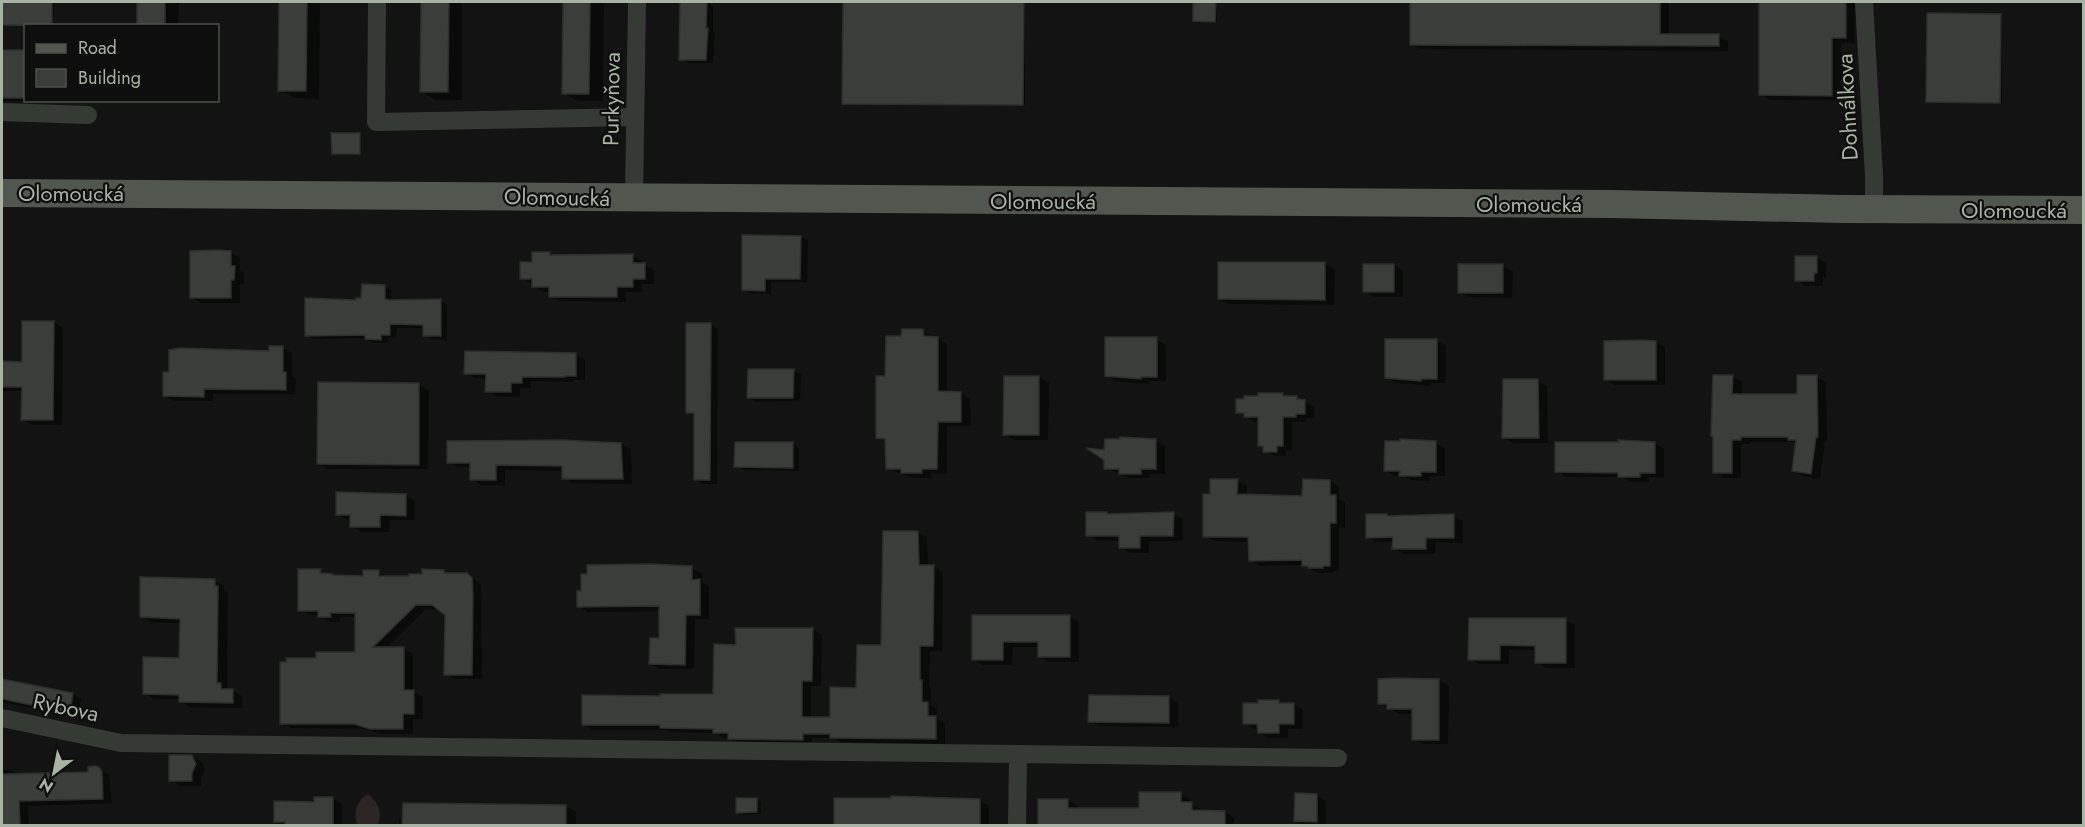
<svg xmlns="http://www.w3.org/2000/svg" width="2085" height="827" font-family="Jost,sans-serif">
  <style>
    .green { fill: #2d2524 }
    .shadow { fill: #0007 }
    .building { fill: #3a3d39; stroke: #2c2f2c; stroke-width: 1.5 }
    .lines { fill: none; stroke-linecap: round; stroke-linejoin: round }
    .minor { stroke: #363a35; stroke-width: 18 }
    .primary { stroke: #51574f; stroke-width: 28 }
    .labels { text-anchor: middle; stroke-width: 4.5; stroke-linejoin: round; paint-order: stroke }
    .street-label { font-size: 22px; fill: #a8b3a4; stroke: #0d0e0d }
  </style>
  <rect width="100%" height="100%" fill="#121312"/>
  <path class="green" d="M368,794C378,802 384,814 377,825H358C352,814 357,800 368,794Z"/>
  <path class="shadow" d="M2,2H54L53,26L2,25Z
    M139,2H179L178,26H139Z
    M281,2H320L319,99L294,98L280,90Z
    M423,2H462V100H436L422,92Z
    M565,2H604L603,101H578L564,93Z
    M681,2H707L713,6V32L715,33L713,63H688L681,59Z
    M844,2H1025V105L844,104Z
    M1195,2H1217V22L1194,21Z
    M1411,2H1669V35L1718,36L1728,41V51L1421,49L1411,44Z
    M1761,2H1855V43H1841V100H1770L1760,94Z
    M2001,15L2002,16V103L1928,102Z
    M2,51L26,52V100L58,102L2,101Z
    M360,135L361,136V154L333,153Z
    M801,237L808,241L807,282H771V294L750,293L743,289Z
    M230,252L240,258V271L244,273V284H240V303H201L191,297Z
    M534,254H550L555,256H633L642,261V264L654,270V284H642V292H626V302L560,301L550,296V292H543L533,286V284L522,278L533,264Z
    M1817,258L1826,263V277H1823V286H1806L1797,280Z
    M1325,264L1335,269L1334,305L1229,304L1219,299Z
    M1394,265L1403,271V297H1374L1364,291Z
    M1503,266L1513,271L1512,298L1469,297L1459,292Z
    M384,286L391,290V302L440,301L447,305V340L431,339L424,335V328H397L396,338H388V343H373L366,338L314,339L307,335Z
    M53,322L63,328L62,425H32L23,419V391H2V363H23Z
    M711,324L718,329L717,484H703L695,479V416L687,412Z
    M922,330L932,336L933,338H938L947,344V393H961L970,399L971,426H947V474L931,473L932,478H912L887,468V443L877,438L887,377L902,338Z
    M1156,339L1166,345V381H1150V384L1116,381L1106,375Z
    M1437,341L1446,346V383H1431L1430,386L1396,383L1386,377Z
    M1656,342L1665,348V385H1615L1605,379Z
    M283,348L292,353V376L296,379L295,394H213V401H174L164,395L170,374L271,352Z
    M576,355L585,360V380H574V382L531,381V388H520V397L496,396L487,391V379L475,378L466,373Z
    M794,371L801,375L800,401L756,402L749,398Z
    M1732,376L1742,382V395L1798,396L1816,377L1826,382L1827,441H1825L1820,479L1803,476L1793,471L1797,444L1794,442H1750V444H1741V478H1724L1714,472V437L1712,436Z
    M1005,377H1039L1049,383L1048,440H1014L1005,434Z
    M1538,381L1547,386L1548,443H1513L1503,437Z
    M319,384L419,385L429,391L428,469H328L319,464Z
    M1283,394L1288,397H1296L1314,407V418H1306V422H1292V450L1286,451V456H1274L1259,445V422H1255L1237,412Z
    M1156,441L1165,446V474H1150V478H1130L1106,468V451Z
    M1436,443L1445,448V476H1430V481L1411,480L1403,476H1395L1386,471Z
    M621,444L631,450L632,484L573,483L563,478V471L505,470V485H481L472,479V467H458L449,462Z
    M792,444L799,448V471L743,470L736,466Z
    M1655,444L1664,449V478L1649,477V482H1630L1622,477H1566L1557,471Z
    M1237,480L1247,486V496L1304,498L1330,481L1339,487V499L1345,502V528H1339V571H1333V573H1319L1303,565L1260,566L1250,560V542L1215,541L1205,536L1212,496Z
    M405,495L415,501V520H390L389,532H361L352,526V520H347L337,514Z
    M1107,514L1110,515L1173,514L1183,519V541H1149V553H1130L1120,547V541L1097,540L1087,535Z
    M1387,515L1390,517L1453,516L1463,521V543L1436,542L1435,554H1404L1394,548V542H1377L1367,537Z
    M918,533L927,538L928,566H933L943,572L942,651H930L929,686L931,687V706L937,709V719L945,723V744L841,742L834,738H812V745L740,744L730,738H724L716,733L671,732L667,730H593L584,724L715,696L737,646L812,629L822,635L821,686H811V718H832L857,689L883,647Z
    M692,568L702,574V582L709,586V619H695L694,669H660L651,664L660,640L661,611L588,612L579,606Z
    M320,571L328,575L365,577L378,572L387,577L423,576L443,571L450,575H467L477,581L481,585L482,679H455L446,674L447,614L440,610L426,609L386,648H403L413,654V691L423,697V719H413V734H381L365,729L291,728L281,723L318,659L357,654V617H340V622H329L319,615H309L299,610Z
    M214,581L224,586V591L228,593L227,687L242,696V708L190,707L180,701V699H154L144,693L181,659V623L151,622L141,616Z
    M973,616L1069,617L1079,622V662H1049L1039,656L1040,647H1013L1012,665H983L973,659Z
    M1470,619L1566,620L1575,625V668H1546L1536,662V650H1509V664H1479L1470,659Z
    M2,680L73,694L81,699L78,717L2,702V705Z
    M1439,680L1449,686L1448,744H1423L1413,739V714H1399L1380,703V681Z
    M1169,697L1178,703V727L1099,726L1090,721Z
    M1259,701H1279L1284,704H1294L1303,710V729H1288V738H1269L1259,732V729H1254L1244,723L1259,704Z
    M192,757L202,762L205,770L201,778V786H181L171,780Z
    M99,769L109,775L112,803L28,806L29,826H2V770H10L19,775L90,773Z
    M1181,794L1190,799V804L1201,809V812H1225L1234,818V826H1034L1040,824L1068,800L1077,806V810L1140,809Z
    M1317,795L1326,801V826H1305L1296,820Z
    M333,798L342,804V826H283L275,821Z
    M756,799L761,802V814L742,815L738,812Z
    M835,799L979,800L989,806V826H835Z
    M404,804L566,806L576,812V826H399V818H404Z"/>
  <path class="building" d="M2,2H52V26L2,25Z
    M137,2H165V26H137Z
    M279,2H307L306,91H278Z
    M421,2H449L448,92H420Z
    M563,2H590L589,94H562Z
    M680,2H707L706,28H708L706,60H679Z
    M843,2H1024L1023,105L842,104Z
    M1193,2H1216L1215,22L1193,21Z
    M1410,2H1660V34H1719V46L1410,45Z
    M1759,2H1846V38H1832V96L1759,95Z
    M1927,13L2001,14L2000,103L1926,102Z
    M2,50H26V98H2Z
    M331,133H360V154H332Z
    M742,235L801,236L800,279H765V291L742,290Z
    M218,250L231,251V266H235L234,280H231V298H190V251Z
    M532,252H550V255L633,254V263H645V279H633V287H617V297H549V287H532V279H520V262H532Z
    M1795,256H1817V273H1814V281H1795Z
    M1218,262H1325V300L1218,299Z
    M1363,264H1394V292H1363Z
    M1458,264H1503V293H1458Z
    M362,284L385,285V299L390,300L441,299V336H423V325L390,324V335H381V340L365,339V335L305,336V298L356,300V298H361Z
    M22,321H54L53,420H21L22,387H2V361L22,362Z
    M686,323H711L710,480H694V413H686Z
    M902,329H923L924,336L938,337V391L961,392V422H938L937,469H922V473H901V469H886L885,439L876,438V376H885L886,336H901Z
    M1105,337H1157V377H1141V379L1105,376Z
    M1385,339H1437V379H1421V381L1385,378Z
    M1642,340L1656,341V380H1604V341Z
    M269,346H283V372H286V390L204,389V397L163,396V372H169V350L180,348L269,351Z
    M465,351L576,353V376H565V377H522V383H511V392H485L486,374H464Z
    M748,369H794L793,398H747Z
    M1713,375H1733L1732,394H1797V375H1817L1818,437H1816L1811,474L1792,471L1796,440H1788V437H1741V440H1732V473H1713V436H1711Z
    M1004,376H1039V435H1003Z
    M1503,379H1538L1539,438H1502Z
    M318,382L419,383V465L317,464Z
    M1258,393H1283V396H1297V399L1305,400V414H1296V417H1283V446H1277V452H1263V446H1258V417H1244V413H1236V399H1244V396H1258Z
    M1120,437L1156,439V469H1141V474H1119V469H1104V460L1086,448L1104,450L1105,439H1120Z
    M1400,439L1436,441V472H1421V476H1399L1400,471H1384L1385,441H1400Z
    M562,440L621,443L623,479H562V466L496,465V480H470V463H447V441Z
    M1618,440L1655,442V473H1640V477H1618V473L1555,472V442H1619Z
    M735,442H793V468L734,467Z
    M1210,479H1238L1237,494L1302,496L1303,479L1330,480V495H1336V523H1330V566H1323V568H1308V566H1302V560L1249,561L1248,537H1203V494H1210Z
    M336,492L406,494V516L380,515V527H350V515H336Z
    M1086,512H1107V514L1174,512L1173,536H1140V548H1119V536H1086Z
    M1366,514H1387V516L1454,514V538H1426V549H1392L1393,537L1366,538Z
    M883,531H918L919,565H934L933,646H920V680H922V702H928V716H936V739L830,738V734H803V740L728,739V733H713V729L660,728V725H582V695L660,696V694H713L714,644L736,645L735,628H813L812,681H802V717H830V687L856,688L857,645H881Z
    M650,564L692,566V580L700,579V615H686L685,665L649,664L650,638H659V606L577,607V591H581V574H587V565Z
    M298,569H321L320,573L333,574V575L363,576V570H379V576H409V574H422V569L444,570V573H467L472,578L473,594L472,675H444L445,615L432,605H416L373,647H404V690H414V714H403V729H370L354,724H280V662H287L286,658H316V652H355V613H330L331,617H318V611H298Z
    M140,577L215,579V586H218L217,683H221V689H233V703L179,702V695L143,694V657L179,658L180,619L140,617Z
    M972,615H1070V657H1038V642H1003V660H972Z
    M1469,618H1566V663H1535V646L1500,645V660H1468Z
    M1394,678L1439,679V740H1412V709H1387V704H1378V679Z
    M2,679L73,693L70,713L2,699Z
    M1089,695L1169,696V723L1088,722Z
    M1258,700H1279V703H1294V724H1279V733H1258L1257,724H1243V703H1258Z
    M169,755H192L196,764L192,773V781H169Z
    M96,766L100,768L102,772L103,799L19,801L20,825H2V774L88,772V767Z
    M1139,792H1181V802H1192V810L1225,811V825H1038V799H1068V808H1139Z
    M1295,793L1317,794V822L1294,821Z
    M891,796L980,799V825H834V798H891Z
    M314,797H333V825H285V822H274V801L314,802Z
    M736,798H757V812L736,813Z
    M403,803L566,805V825H402Z"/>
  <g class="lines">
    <path class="minor" d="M377,2L376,122L635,117
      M1864,2L1874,176V209
      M2,112L88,115
      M634,198L637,2
      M2,718L121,743L1338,758
      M1017,826L1018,755"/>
    <path class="primary" d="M2,193L1611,204L1842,209L2084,210"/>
  </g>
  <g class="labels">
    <g class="street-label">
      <text transform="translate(611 99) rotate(-89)" y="8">Purkyňova</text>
      <text transform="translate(1847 107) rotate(-93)" y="8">Dohnálkova</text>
      <text x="71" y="201">Olomoucká</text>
      <text transform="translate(557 197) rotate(1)" y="8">Olomoucká</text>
      <text x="1043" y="209">Olomoucká</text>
      <text x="1529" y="212">Olomoucká</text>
      <text x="2014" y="218">Olomoucká</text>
      <text transform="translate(66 707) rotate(12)" y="8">Rybova</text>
    </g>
  </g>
  <rect width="2085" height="827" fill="none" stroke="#a8b3a4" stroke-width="6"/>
  <rect x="24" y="24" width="195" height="78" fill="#0d0e0d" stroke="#4b5049" stroke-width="1.5"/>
  <rect x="36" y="44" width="30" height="9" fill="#51574f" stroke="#4b5049" stroke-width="1.5"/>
  <text x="78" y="54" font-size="18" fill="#a8b3a4">Road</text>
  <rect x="36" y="69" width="30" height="18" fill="#3a3d39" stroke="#4b5049" stroke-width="1.5"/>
  <text x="78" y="84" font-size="18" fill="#a8b3a4">Building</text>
  <g transform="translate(54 773) rotate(212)" stroke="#0d0e0d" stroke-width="4.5" paint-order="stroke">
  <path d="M0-4.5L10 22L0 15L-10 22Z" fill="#a8b3a4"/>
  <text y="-9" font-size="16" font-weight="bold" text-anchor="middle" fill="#a8b3a4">N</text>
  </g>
</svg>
